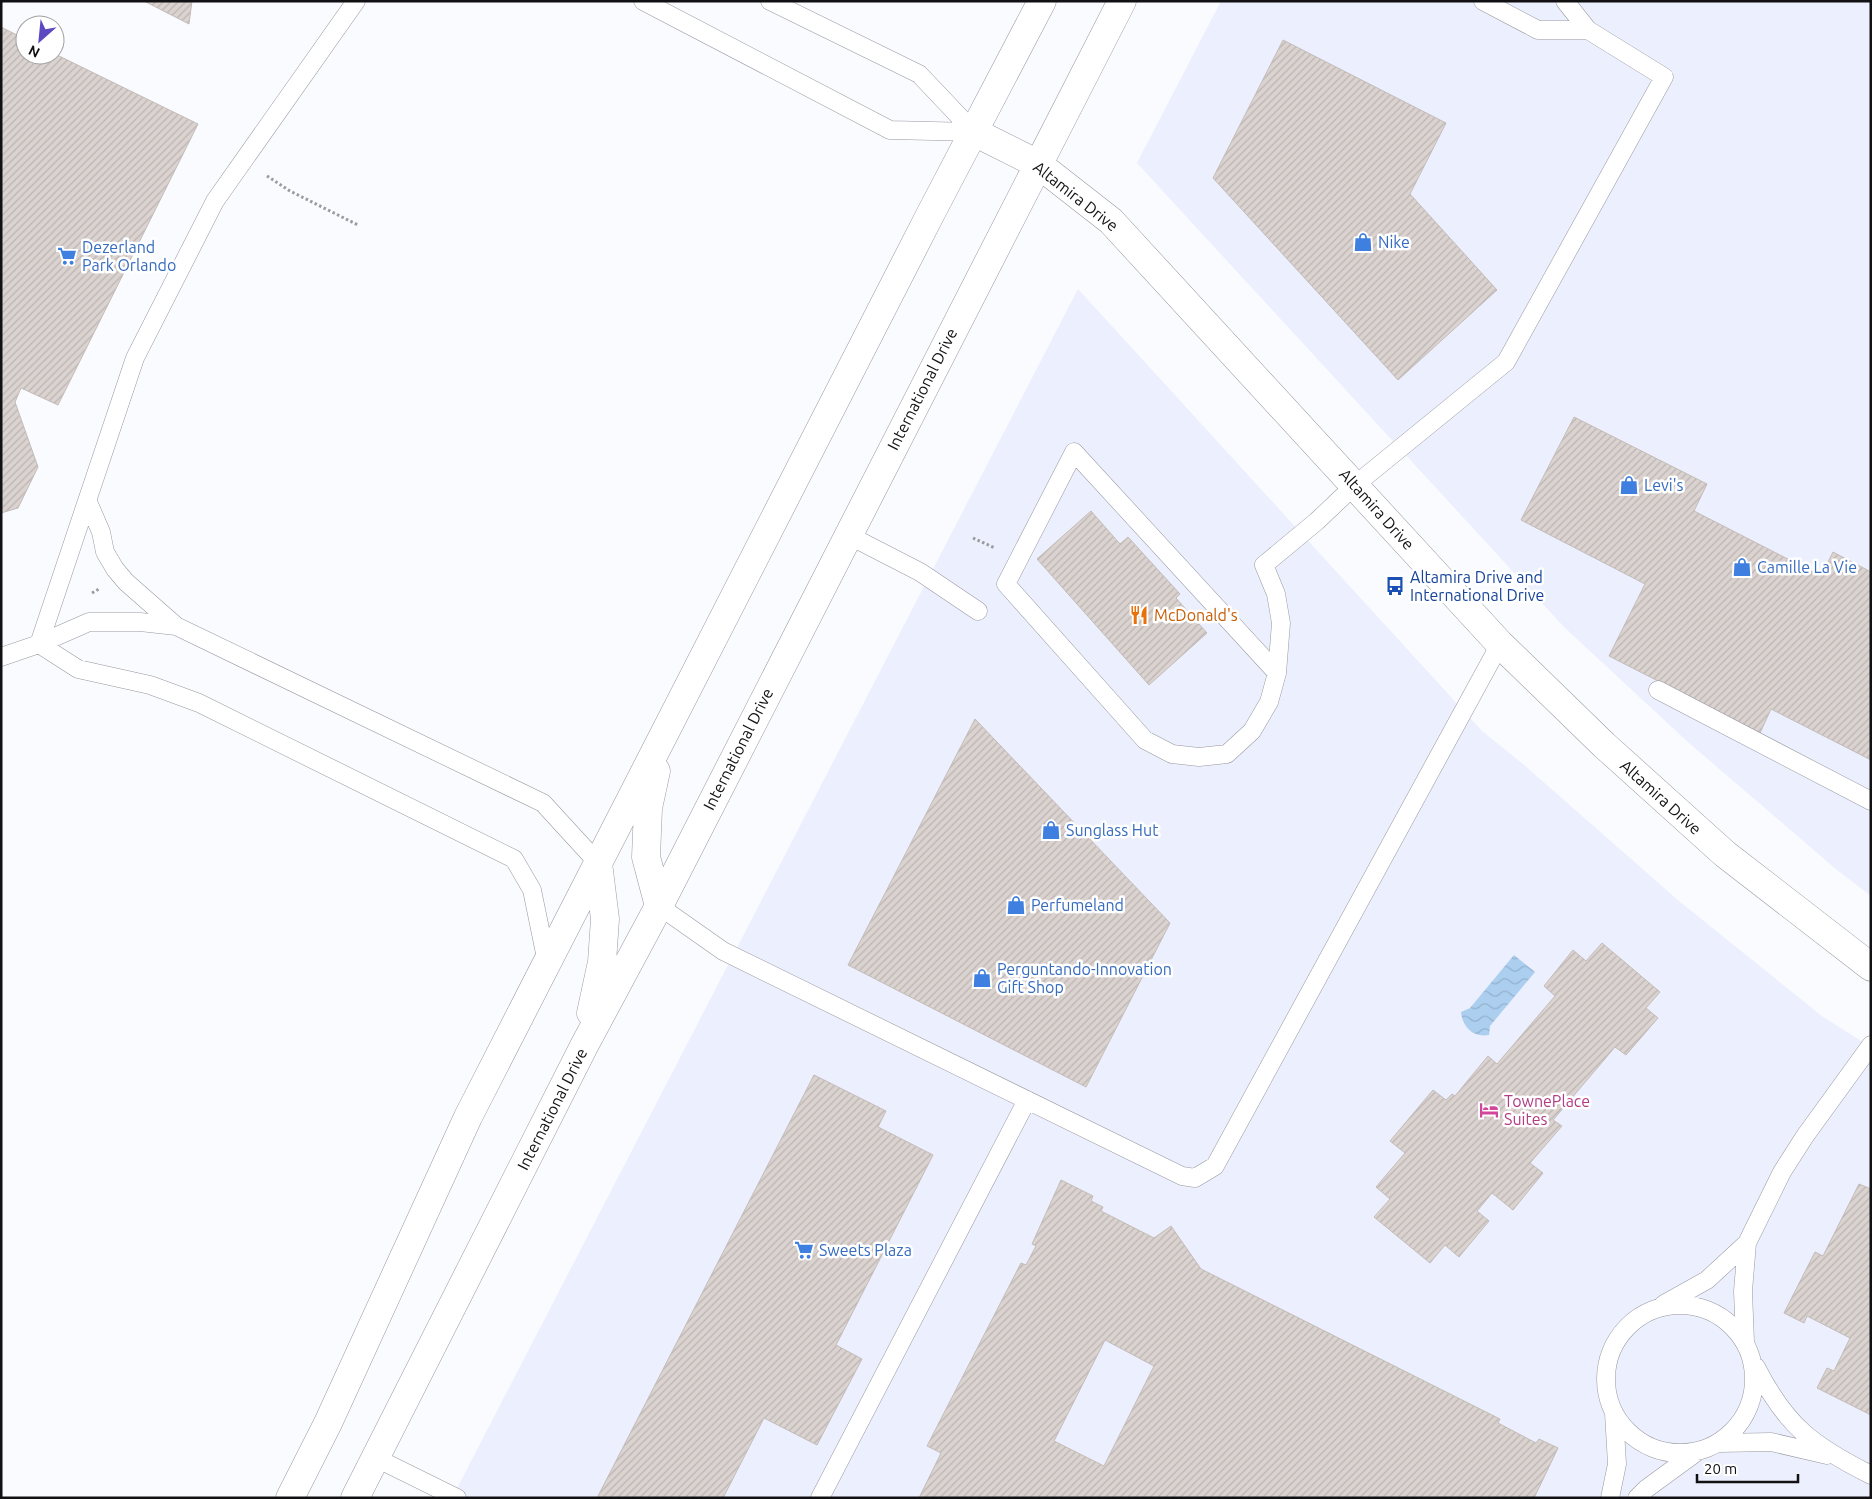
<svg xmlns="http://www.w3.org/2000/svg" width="1872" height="1499" font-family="Ubuntu,sans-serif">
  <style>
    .built { fill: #eceffd }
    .water { fill: url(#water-waves) }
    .building { fill: url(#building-hatch); stroke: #c3bcb9; fill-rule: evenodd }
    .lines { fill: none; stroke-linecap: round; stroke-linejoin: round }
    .lane-casing { stroke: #9899a0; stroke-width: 19 }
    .street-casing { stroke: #9899a0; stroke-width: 29 }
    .secondary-casing { stroke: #9899a0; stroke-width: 29 }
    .path { stroke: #9a9b9f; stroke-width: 3; stroke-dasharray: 2.5 2.5; stroke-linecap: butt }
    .lane { stroke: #fff; stroke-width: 18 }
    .street { stroke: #fff; stroke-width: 28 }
    .secondary { stroke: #fff; stroke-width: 28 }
    .labels { text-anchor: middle; stroke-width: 5; stroke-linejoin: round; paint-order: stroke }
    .street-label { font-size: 16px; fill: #111114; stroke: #fff }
    .shop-label { font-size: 16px; fill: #366cbe; stroke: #fff; text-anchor: start }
    .transit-label { font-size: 16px; fill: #164399; stroke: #fff; text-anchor: start }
    .food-label { font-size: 16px; fill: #c56008; stroke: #fff; text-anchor: start }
    .hotel-label { font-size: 16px; fill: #b23c85; stroke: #fff; text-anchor: start }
  </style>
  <defs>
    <pattern id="water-waves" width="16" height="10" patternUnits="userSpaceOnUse" patternTransform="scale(1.25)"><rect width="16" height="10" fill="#accff0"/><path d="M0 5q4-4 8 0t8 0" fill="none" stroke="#93b1cd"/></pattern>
    <pattern id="building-hatch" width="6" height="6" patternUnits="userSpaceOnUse" patternTransform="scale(1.25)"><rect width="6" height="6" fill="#dbd3d0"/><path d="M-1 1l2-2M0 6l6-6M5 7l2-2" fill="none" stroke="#bbb4b2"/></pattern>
  </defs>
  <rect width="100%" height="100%" fill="#fafbff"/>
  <path class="built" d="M1221,1H1871V896L1837,870L1689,743L1564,627L1137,163Z
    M1078,289L1482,731L1523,764L1679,901L1823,1017L1871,1047V1498H452Z"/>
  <path class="water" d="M1514,955L1535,972L1490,1026L1489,1035C1473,1038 1462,1026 1461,1012L1470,1008Z"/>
  <path class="building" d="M144,1H192L189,24Z
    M1,27L25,39V55L55,54L198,124L58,405L21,388L15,402L38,467L18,508L1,513Z
    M1283,40L1446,123L1410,194L1497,290L1398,380L1213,178Z
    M1574,417L1707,484L1694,511L1821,576L1833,552L1871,572V760L1771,709L1760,733L1609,656L1645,584L1521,520Z
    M1091,511L1120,544L1128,537L1180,594L1176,598L1207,633L1149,685L1037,559Z
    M975,719L1170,923L1086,1087L848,965Z
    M1602,943L1660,992L1646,1008L1658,1018L1626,1055L1615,1047L1553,1120L1562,1126L1530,1163L1543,1173L1513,1210L1492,1193L1477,1211L1489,1221L1459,1257L1445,1245L1430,1263L1374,1217L1390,1199L1376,1187L1405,1153L1390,1141L1433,1090L1446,1100L1452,1094L1455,1096L1488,1056L1497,1064L1555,996L1544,986L1573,950L1586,961Z
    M814,1075L886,1111L878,1127L933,1155L836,1345L862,1359L817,1445L764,1418L723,1498H597Z
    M1061,1180L1093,1196L1091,1201L1103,1207L1101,1211L1154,1238L1171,1226L1201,1269L1500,1419L1498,1423L1536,1443L1539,1439L1558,1448L1534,1498H919L941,1453L927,1446L1021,1263L1026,1265L1036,1246L1032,1244ZM1105,1340L1154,1366L1104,1466L1054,1441Z
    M1859,1184L1871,1189V1415L1817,1388L1827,1368L1834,1371L1850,1338L1807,1316L1804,1323L1784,1313L1815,1252L1823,1256Z"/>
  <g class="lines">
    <g class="lane-casing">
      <path id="lane" d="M643,1L890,130L974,132
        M770,1L919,74L974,132
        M1483,1L1538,30H1588
        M88,502L101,532L105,552L115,569L126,582L176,626L543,803L598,863
        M848,535L920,572L978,611
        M39,644L135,358L215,201L356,1
        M39,644L78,669L150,685L199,703L514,859L532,890L547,963
        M1,657L39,644L89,622H140L176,626
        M1277,673L1074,452L1006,584L1145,740L1172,754L1199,757L1227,754L1252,731L1269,702L1277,673L1281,623L1276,594L1264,565L1317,521L1355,485L1506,362L1664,77L1588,30L1565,1
        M1658,690L1871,801
        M659,906L723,951L1139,1155L1182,1176L1195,1178L1215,1166L1500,644
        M1664,1304L1707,1280L1747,1243L1782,1172L1805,1136L1871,1045
        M1606 1379a74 74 0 1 1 148 0a74 74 0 1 1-148 0Z
        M1745,1342L1743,1291L1747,1243
        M1756,1367C1786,1426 1813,1446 1871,1475
        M1719,1443L1771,1442L1827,1455
        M376,1458L457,1498
        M820,1498L1027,1100
        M1610,1498L1617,1464L1614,1413
        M1637,1498L1646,1489L1698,1451"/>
    </g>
    <g class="street-casing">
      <path id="street" d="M974,132L1038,164L1111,221L1500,644L1604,745L1725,854L1871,967"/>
    </g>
    <g class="secondary-casing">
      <path id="secondary" d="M656,771L648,808L646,857L659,906
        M591,1013L602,962L605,919L598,863
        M290,1498L328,1423L468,1117L931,213L1042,1
        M355,1498L584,1046L659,906L1122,1"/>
    </g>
    <path class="path" d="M267,176L290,191L358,225
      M973,538L995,548
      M92,593L99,589"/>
    <use href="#lane" class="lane"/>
    <use href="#street" class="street"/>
    <use href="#secondary" class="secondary"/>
  </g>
  <defs>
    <g id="shop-bare" transform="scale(1.5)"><path d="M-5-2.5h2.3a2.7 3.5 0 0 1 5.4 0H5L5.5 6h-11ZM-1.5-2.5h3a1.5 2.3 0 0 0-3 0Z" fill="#3f7fe0" stroke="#fff" stroke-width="2.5" paint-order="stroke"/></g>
    <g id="supermarket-bare" transform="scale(1.5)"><path d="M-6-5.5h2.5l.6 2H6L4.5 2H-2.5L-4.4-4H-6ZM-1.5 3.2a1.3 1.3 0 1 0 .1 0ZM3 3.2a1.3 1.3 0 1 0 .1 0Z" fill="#3f7fe0" stroke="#fff" stroke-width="2.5" paint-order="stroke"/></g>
    <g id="bus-bare" transform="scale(1.5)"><path d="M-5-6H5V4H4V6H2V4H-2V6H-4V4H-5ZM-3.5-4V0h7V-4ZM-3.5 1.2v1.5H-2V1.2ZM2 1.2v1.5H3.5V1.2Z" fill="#1a4fb4" stroke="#fff" stroke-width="2.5" paint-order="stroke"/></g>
    <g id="restaurant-bare" transform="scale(1.5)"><path d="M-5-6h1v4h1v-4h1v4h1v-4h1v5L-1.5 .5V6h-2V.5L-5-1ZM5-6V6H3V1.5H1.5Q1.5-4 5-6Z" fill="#e8710a" stroke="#fff" stroke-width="2.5" paint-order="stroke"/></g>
    <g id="hotel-bare" transform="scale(1.5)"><path d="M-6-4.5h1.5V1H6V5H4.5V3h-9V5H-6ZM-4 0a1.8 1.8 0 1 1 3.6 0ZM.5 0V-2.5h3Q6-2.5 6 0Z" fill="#d1479c" stroke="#fff" stroke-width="2.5" paint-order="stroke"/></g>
  </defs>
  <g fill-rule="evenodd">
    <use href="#shop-bare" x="1363" y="242"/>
    <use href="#supermarket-bare" x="67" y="256"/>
    <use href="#shop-bare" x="1629" y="485"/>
    <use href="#shop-bare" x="1742" y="567"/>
    <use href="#bus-bare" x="1395" y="586"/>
    <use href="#restaurant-bare" x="1139" y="615"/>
    <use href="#shop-bare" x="1051" y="830"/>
    <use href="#shop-bare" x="1016" y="905"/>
    <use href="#shop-bare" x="982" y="978"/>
    <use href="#hotel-bare" x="1489" y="1110"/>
    <use href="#supermarket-bare" x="804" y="1250"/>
  </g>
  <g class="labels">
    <g class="street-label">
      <text transform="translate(1076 196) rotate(38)" y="6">Altamira Drive</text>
      <text transform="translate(922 389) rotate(-63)" y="6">International Drive</text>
      <text transform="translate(1377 509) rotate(48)" y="6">Altamira Drive</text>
      <text transform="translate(738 749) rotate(-63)" y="6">International Drive</text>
      <text transform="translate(1661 797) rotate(42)" y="6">Altamira Drive</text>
      <text transform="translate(552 1109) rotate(-63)" y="6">International Drive</text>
    </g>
    <g class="shop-label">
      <text x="1378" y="248">Nike</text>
      <text x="82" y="253">Dezerland<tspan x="82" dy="18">Park Orlando</tspan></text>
      <text x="1644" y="491">Levi's</text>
      <text x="1757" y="573">Camille La Vie</text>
      <text x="1066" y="836">Sunglass Hut</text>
      <text x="1031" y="911">Perfumeland</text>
      <text x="997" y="975">Perguntando-Innovation<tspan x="997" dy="18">Gift Shop</tspan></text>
      <text x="819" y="1256">Sweets Plaza</text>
    </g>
    <g class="transit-label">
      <text x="1410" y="583">Altamira Drive and<tspan x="1410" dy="18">International Drive</tspan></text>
    </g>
    <g class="food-label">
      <text x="1154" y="621">McDonald's</text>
    </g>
    <g class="hotel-label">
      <text x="1504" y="1107">TownePlace<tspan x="1504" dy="18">Suites</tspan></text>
    </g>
  </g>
  <rect width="1872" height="1499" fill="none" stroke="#111114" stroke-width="5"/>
  <g transform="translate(40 40) rotate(207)"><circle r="24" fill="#ffffff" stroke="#a0a0a1"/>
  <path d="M0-4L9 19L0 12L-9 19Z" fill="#5c49c1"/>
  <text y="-8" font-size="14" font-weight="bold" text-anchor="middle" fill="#111114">N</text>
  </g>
  <path d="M1697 1474v8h101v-8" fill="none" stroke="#111114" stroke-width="2.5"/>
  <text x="1704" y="1474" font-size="15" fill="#111114" stroke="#ffffff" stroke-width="4" paint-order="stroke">20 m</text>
</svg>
